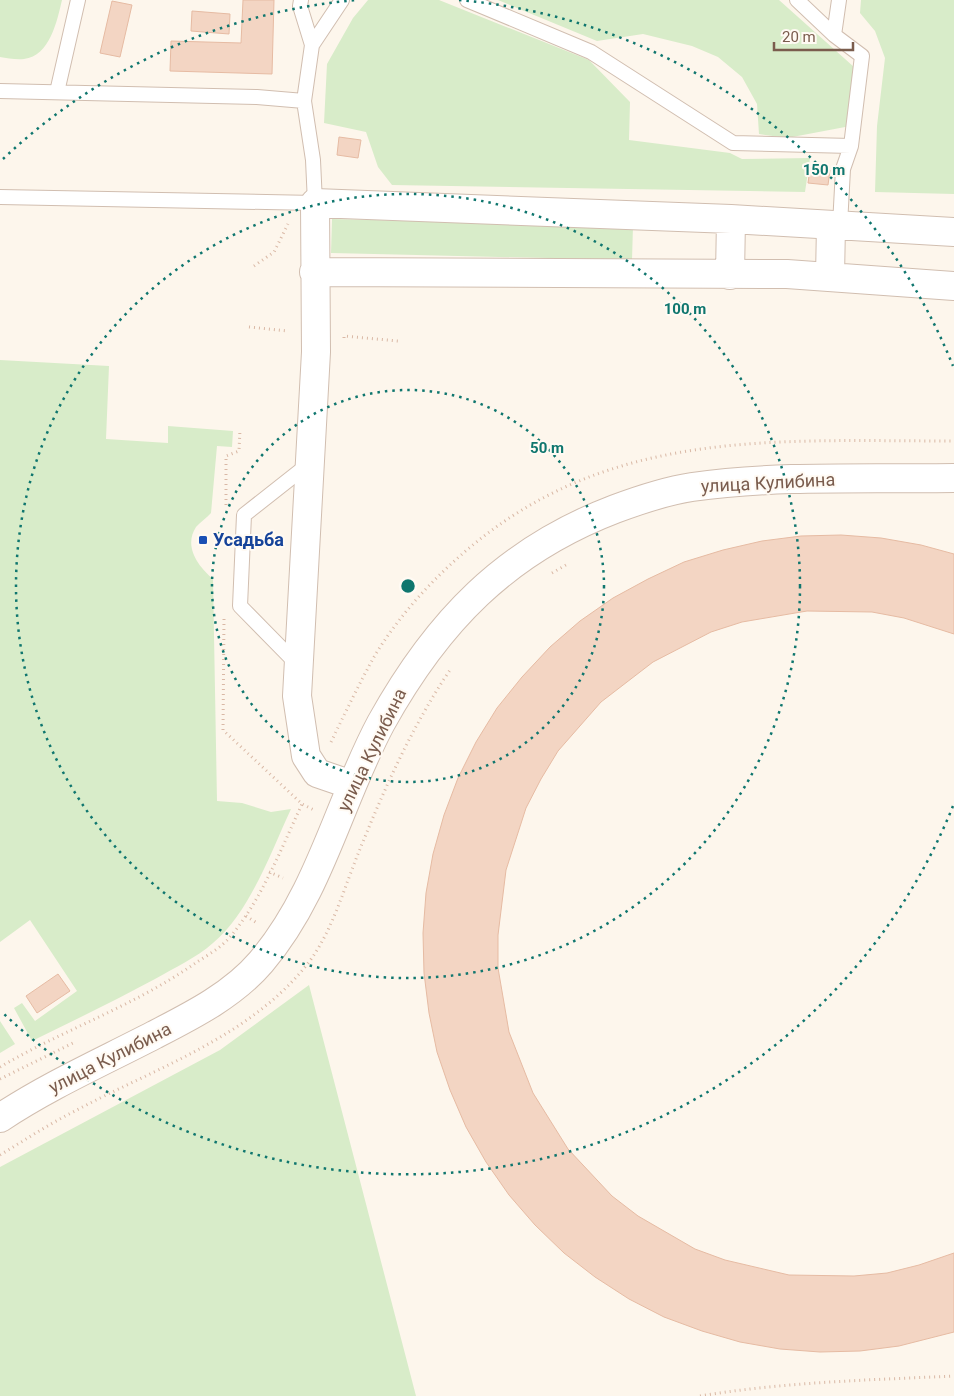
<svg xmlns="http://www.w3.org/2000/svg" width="954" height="1396" font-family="Roboto,sans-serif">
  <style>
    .green { fill: #d8ecc9 }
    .building { fill: #f3d5c3; stroke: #e6bba3 }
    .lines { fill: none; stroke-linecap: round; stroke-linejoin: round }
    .service-casing { stroke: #d1beb0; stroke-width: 16 }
    .minor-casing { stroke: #d1beb0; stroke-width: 30 }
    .path { stroke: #d9b8a5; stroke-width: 3; stroke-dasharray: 1 4; stroke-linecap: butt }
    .service { stroke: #fff; stroke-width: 14 }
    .minor { stroke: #fff; stroke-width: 28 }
    .ring { fill: none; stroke: #0f766e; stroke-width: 2.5; stroke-dasharray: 2.5 5 }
    .transit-dot { fill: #1a4fb4; stroke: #fffaf3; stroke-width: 2 }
    .labels { text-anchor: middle; stroke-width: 4; stroke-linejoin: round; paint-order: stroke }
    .street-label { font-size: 18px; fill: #7a5c4d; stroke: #fffaf3 }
    .transit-label { font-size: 18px; font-weight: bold; fill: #164399; stroke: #fffaf3; text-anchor: start }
    .centre { fill: #0f766e; stroke: #fffaf3; stroke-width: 2.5 }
    .ring-label { font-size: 15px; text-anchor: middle; font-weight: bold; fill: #0f766e; stroke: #fffaf3; stroke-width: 4; stroke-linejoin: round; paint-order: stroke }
  </style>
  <rect width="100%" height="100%" fill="#fdf6ec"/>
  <path class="green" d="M0,0H62C57,21 50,56 24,59C16,60 7,58 0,57Z
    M368,0H439L589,60L630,102L629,140L730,153L742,159L810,158L805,192L392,185L378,167L366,132L324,123L327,64L353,18Z
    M498,0H779L854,67L850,114L861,124L787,138L759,134L757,104L742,77L718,57L692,46L643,34L597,41Z
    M861,0H954V194L875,192L877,126L885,58L875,31L860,13Z
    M332,219L633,226L632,260L331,253Z
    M0,360L109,366L106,439L168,443V426L233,431L232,447L217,446L211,513C207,518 200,522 196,527C183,547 199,567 213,579L217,801L242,803L271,812L291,809C271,852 250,912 213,943C196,958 174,968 155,979C114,1001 73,1021 32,1041L14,1008L22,1003L35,1021L77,991L30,920L0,942Z
    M309,985L416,1396H0V1167L220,1050Z
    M0,1021L15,1044L0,1053Z"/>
  <path class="building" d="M243,0H274L272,74L170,71L171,41L241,43Z
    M112,1L132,5L120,57L100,53Z
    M192,11L230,14L229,34L191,31Z
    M339,137L361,140L358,158L337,155Z
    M810,168L830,170L828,185L808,183Z
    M841,535L881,538L921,545L954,554V634L904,618L872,612L807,611L742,622L711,632L653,662L601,702L558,751L541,779L526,808L506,870L498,935V968L509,1032L533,1093L568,1149L612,1196L638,1216L695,1249L725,1260L789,1275L854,1276L887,1273L919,1265L954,1253V1332L899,1346L860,1351L820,1352L780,1349L740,1342L702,1331L664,1317L629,1299L595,1277L564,1253L535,1225L509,1195L486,1162L466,1127L450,1090L437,1052L429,1013L424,973L423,933L426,893L433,854L444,815L458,778L476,742L497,708L522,677L550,647L580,621L613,598L648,579L684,562L723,550L762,541L801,536Z
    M58,974L70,991L37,1013L26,996Z"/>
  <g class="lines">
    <g class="service-casing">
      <path id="service" d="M301,0L300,6L312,45
        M467,0L591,52L733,143L851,146
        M797,0L834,35
        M839,0L834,35L862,56L851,146L843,169L840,225
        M0,91L257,97L304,101
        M57,92L78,0
        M0,197L315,203L313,160L304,101L312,45L342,0
        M298,665L240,606L244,515L310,463"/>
    </g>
    <g class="minor-casing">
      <path id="minor" d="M314,272L787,274L954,286
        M730,275L731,219
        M830,277L831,225
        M352,785L317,773L306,756L297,696L316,352L315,203L731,219L954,232
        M0,1118C48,1086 102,1062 154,1035C191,1016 233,995 261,962C320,893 339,801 381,723C437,622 505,551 615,509C639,500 666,491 692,487C778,475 867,479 954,478"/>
    </g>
    <path class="path" d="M254,266L274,252L288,224
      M249,327L288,331
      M344,338V336L398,341
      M226,505V456L239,451L240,429
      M552,573L566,565
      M224,619L223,730L302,804L314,810
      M331,742C345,713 359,684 374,657C396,620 427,585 460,556C605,427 773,441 954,441
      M269,872L283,878
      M246,916L257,923
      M0,1067C63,1030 134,1006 194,964C206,956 221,948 230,937C262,899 281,849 302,804
      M0,1079L75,1042
      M0,1155C25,1140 49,1124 75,1111C155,1068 251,1037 309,962C333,930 345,885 360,849C385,787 413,725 450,670
      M700,1396C784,1382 870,1380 954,1376"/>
    <use href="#service" class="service"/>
    <use href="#minor" class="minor"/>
  </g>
  <g class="ring">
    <circle cx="408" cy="586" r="196"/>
    <circle cx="408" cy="586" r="392"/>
    <path d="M953 806A588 588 0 0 1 3 1013M3 159A588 588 0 0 1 357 0M459 0A588 588 0 0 1 953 366"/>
  </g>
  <rect class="transit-dot" x="198" y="535" width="10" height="10" rx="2.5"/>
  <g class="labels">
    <g class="street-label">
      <text transform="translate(768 483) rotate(-3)" y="6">улица Кулибина</text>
      <text transform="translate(372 750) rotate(-64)" y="6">улица Кулибина</text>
      <text transform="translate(110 1058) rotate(-27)" y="6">улица Кулибина</text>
    </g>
    <g class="transit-label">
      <text x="213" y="546">Усадьба</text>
    </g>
  </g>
  <circle cx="408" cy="586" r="8" class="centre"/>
  <g class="ring-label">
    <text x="824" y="175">150 m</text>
    <text x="685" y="314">100 m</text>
    <text x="547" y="453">50 m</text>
  </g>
  <path d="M774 42v8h79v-8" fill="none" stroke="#7a5c4d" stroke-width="2.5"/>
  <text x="782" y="42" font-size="15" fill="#7a5c4d" stroke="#fffaf3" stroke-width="4" paint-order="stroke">20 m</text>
</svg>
